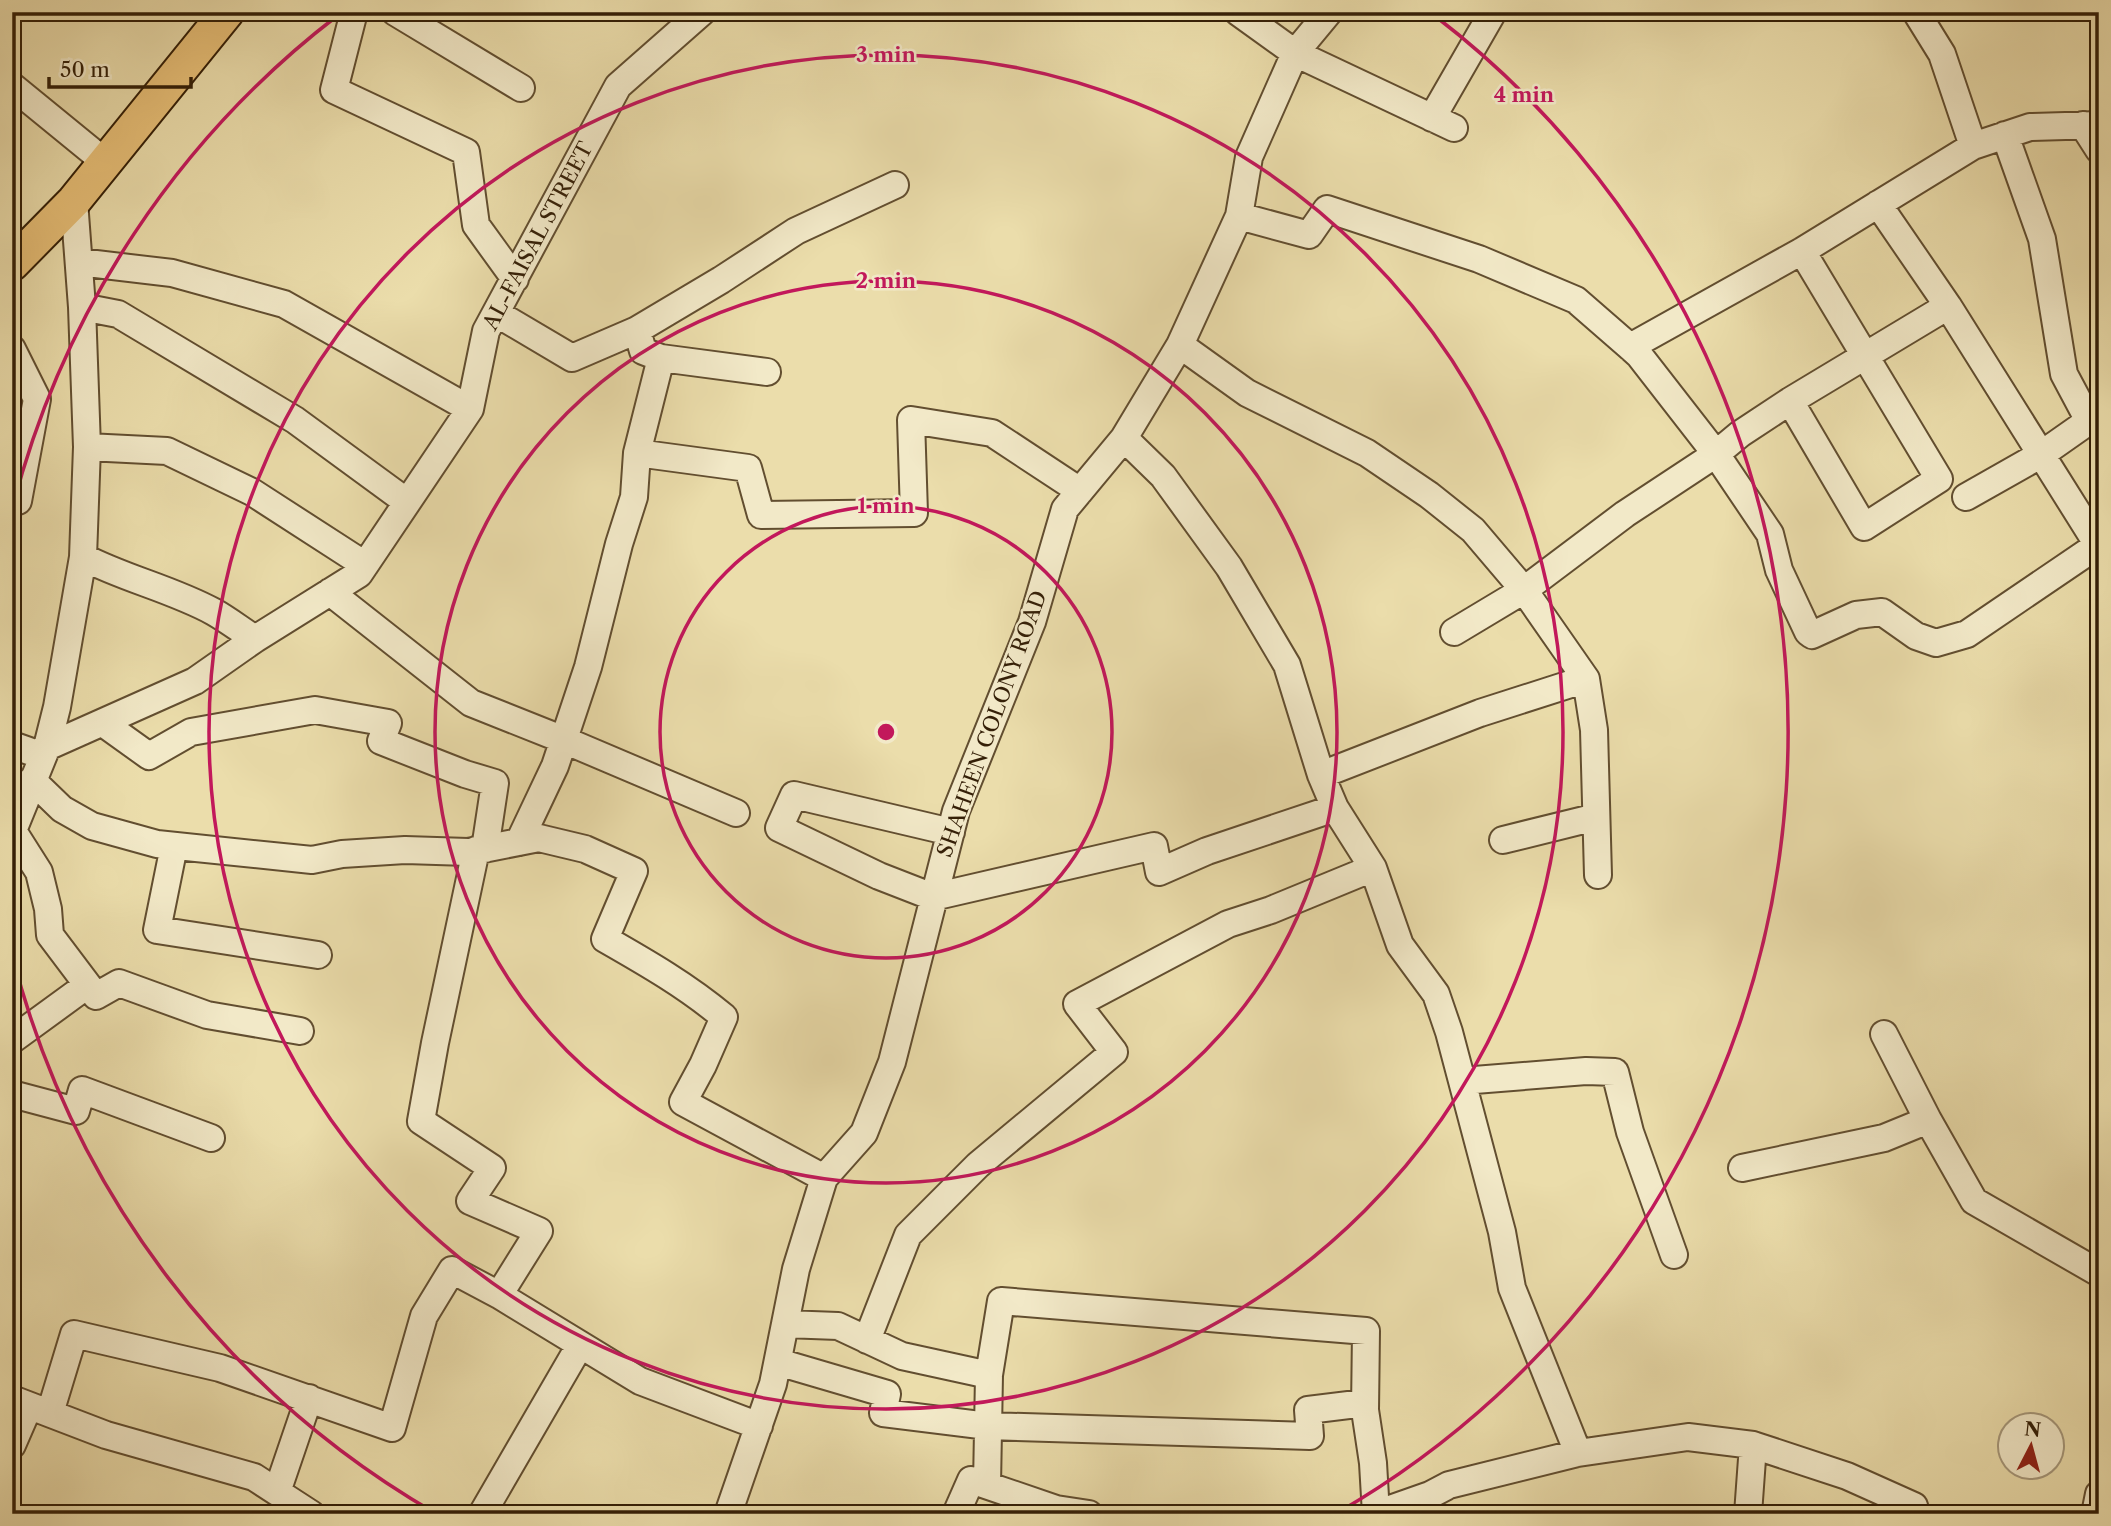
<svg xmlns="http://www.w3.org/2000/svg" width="2111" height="1526" font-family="'Libre Caslon Text',serif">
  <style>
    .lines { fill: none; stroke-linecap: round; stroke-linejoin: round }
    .minor-casing { stroke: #624e30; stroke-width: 30 }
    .major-casing { stroke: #341f07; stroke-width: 37 }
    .minor { stroke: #f2e9c8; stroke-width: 26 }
    .major { stroke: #e6be76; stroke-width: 33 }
    .ring { fill: none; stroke: #c2185b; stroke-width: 3.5 }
    .labels { text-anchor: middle; stroke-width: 5; stroke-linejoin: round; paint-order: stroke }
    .street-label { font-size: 21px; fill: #341f07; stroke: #f2e9c8 }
    .centre { fill: #c2185b; stroke: #f2e9c8; stroke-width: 3.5 }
    .ring-label { font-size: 21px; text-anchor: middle; font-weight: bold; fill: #c2185b; stroke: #f2e9c8; stroke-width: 5; stroke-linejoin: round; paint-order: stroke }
  </style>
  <rect width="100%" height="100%" fill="#ebddab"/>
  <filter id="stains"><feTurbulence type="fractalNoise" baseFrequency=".00286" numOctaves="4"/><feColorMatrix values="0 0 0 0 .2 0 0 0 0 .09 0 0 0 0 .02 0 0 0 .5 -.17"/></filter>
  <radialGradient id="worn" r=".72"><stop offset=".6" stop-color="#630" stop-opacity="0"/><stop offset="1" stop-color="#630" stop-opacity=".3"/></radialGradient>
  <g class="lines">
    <g class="minor-casing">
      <path id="minor" d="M354,12L334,90L466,152L476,225L515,279
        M395,12L521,88
        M1238,12L1295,53L1454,128
        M1916,12L1942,54L1973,146
        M12,86L94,153
        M1432,118L1493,12
        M2083,125L2099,150
        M1239,216L1309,235L1327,209L1479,259L1576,300L1630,347L1639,355L1716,454L1770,534L1779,570L1808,632L1812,635L1856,615L1882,612L1916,636L1936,643L1967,634L2098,545L1948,306L1878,204
        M79,262L172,273L284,304L470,409
        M82,307L118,314L295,420L407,502
        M496,313L572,358L637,330L721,280L796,231L895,185
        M1180,345L1247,393L1367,453L1429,495L1473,530L1524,590L1586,679L1594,730L1598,875
        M1630,347L1802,251L1973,146L2030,127L2099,125
        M12,349L37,399L18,501H12
        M661,358L767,372
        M1790,401L1864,527L1939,479L1802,251
        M1124,438L1163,476L1229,567L1287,665L1321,775L1335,808L1373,868L1400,945L1436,994L1449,1032L1502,1232L1512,1288L1578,1453
        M87,447L167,451L252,492L365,565
        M637,453L661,358L643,351L637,330
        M1966,497L2042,454L2089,421L2064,374L2042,239L2005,135
        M83,557C125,579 172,589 214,612C228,620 241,630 255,639
        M330,592L471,703L564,740L736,813
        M1454,632L1524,590L1625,514L1716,454L1740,434L1790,401L1948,306
        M103,723L149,756L191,732L315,710L388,723L381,741L465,774L495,783L485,849
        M12,745L43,756
        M47,747L195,681L255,639L359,574L470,409L486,331L618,86L702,12
        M1321,775L1480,713L1586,679
        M32,780L62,809L92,826L157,844L312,860L342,854L405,850L468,852L539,838L585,849L634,871L605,939C647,963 687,986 724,1017L703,1065L683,1102L824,1178
        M13,831L39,872L48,909L50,935L96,996L119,983L207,1015L300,1031
        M951,832L794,795L779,828L879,876L933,897L1154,846L1159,872L1207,851L1335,808
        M12,833L47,747L57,707L83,557L87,447L82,307L74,201
        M1503,840L1596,817
        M519,842L555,766L588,667L619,544L634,497L637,453L748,468L761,515L914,513L911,420L992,433L1080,491
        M174,846L157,930L318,955
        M476,850L435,1043L421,1121L492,1168L470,1201L539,1231L499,1295L640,1381L759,1426
        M1884,1034L1928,1120L1974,1201L2099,1273
        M12,1040L86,986
        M1462,1081L1586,1071L1615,1072L1630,1132L1674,1255
        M12,1094L76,1111L82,1090L211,1138
        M1742,1168L1884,1138L1928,1120
        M785,1324L838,1326L902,1356L989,1375L1001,1301L1366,1331L1365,1410L1373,1463L1376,1514L1430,1495L1449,1485L1578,1453L1688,1437L1753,1445L1847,1476L1914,1506L1916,1514
        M867,1340L908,1235L978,1165L1114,1052L1077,1004L1228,924L1271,910L1373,868
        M778,1362L887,1394L883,1413L988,1426L1310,1436L1308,1410L1365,1403
        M12,1399L106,1435L254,1477L311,1514
        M50,1413L74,1334L220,1368L392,1428L424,1316L452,1270L499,1295
        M12,1445L29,1406
        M987,1485L989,1375
        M277,1492L309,1398
        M482,1514L580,1345
        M728,1514L773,1384L796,1269L824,1178L864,1133L892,1062L956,811L1032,622L1065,509L1124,438L1180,345L1239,216L1249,157L1295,53L1329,12
        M956,1514L971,1480L1056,1509L1089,1514
        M1748,1514L1753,1445
        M2095,1514L2099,1494"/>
    </g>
    <g class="major-casing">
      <path id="major" d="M12,264L74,201L227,12"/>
    </g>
    <use href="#minor" class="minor"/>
    <use href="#major" class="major"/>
  </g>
  <g class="ring">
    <circle cx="886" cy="732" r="226"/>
    <circle cx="886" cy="732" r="451"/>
    <circle cx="886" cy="732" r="677"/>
    <path d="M435 1513A902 902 0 0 1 13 958M13 506A902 902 0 0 1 337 16M1435 16A902 902 0 0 1 1337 1513"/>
  </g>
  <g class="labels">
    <g class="street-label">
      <text transform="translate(538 236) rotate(-62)" y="7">AL-FAISAL STREET</text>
      <text transform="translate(992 724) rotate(-70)" y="7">SHAHEEN COLONY ROAD</text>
    </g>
  </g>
  <circle cx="886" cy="732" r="10" class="centre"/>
  <g class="ring-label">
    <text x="886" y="62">3 min</text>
    <text x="1524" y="102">4 min</text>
    <text x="886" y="288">2 min</text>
    <text x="886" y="513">1 min</text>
  </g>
  <rect width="2111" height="1526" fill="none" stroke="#ebddab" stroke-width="42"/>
  <rect x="14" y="14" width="2083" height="1498" fill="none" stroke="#341f07" stroke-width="3.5"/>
  <rect x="21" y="21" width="2069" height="1484" fill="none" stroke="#341f07" stroke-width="2"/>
  <g transform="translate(2031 1446) rotate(6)"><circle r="33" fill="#f2e9c8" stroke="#a6987b" stroke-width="2"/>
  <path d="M0-5L12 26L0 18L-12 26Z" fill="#8f2418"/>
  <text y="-10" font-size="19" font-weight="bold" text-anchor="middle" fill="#341f07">N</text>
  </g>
  <path d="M49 77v10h142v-10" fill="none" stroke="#341f07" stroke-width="3.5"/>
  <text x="60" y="77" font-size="21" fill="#341f07" stroke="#f2e9c8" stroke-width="5" paint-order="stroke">50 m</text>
  <rect width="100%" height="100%" filter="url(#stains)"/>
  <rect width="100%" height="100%" fill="url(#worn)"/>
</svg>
